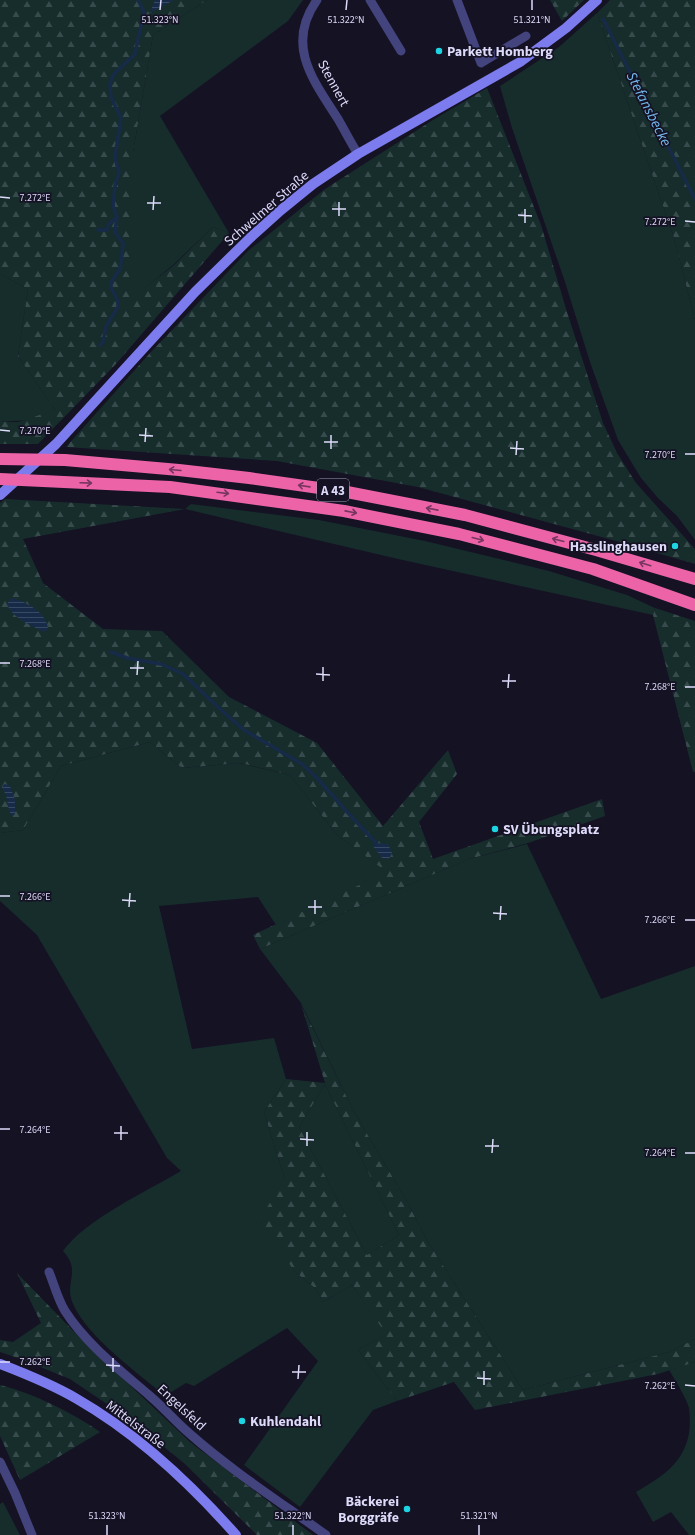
<svg xmlns="http://www.w3.org/2000/svg" width="695" height="1535" font-family="'Source Sans 3',sans-serif">
  <style>
    .green { fill: #162d2c }
    .forest { fill: url(#forest-firs); fill-rule: evenodd }
    .water { fill: url(#water-rules) }
    .lines { fill: none; stroke-linecap: round; stroke-linejoin: round }
    .stream { stroke: #172b49; stroke-width: 3.5 }
    .minor { stroke: #43437d; stroke-width: 9 }
    .secondary { stroke: #7c7cef; stroke-width: 10 }
    .motorway { stroke: #ec63a8; stroke-width: 12 }
    .oneway { stroke: #76365f }
    .ticks { fill: none; stroke: #dddafa; stroke-width: 1.5 }
    .poi-dot { fill: #1dd4e3; stroke: #151224; stroke-width: 1.5 }
    .labels { text-anchor: middle; stroke-width: 3.5; stroke-linejoin: round; paint-order: stroke }
    .shield { fill: #151224; stroke: #a19eba; stroke-width: 1 }
    .shield-label { font-size: 13px; font-weight: bold; fill: #dddafa }
    .poi-label { font-size: 14px; font-weight: bold; fill: #dddafa; stroke: #151224; text-anchor: start }
    .street-label { font-size: 14px; fill: #dddafa; stroke: #151224 }
    .water-label { font-size: 15px; font-style: italic; fill: #74b9ee; stroke: #151224 }
    .ticks-label { font-size: 10px; text-anchor: middle; fill: #dddafa; stroke: #151224; stroke-width: 3.5; stroke-linejoin: round; paint-order: stroke }
  </style>
  <defs>
    <pattern id="forest-firs" width="22" height="20" patternUnits="userSpaceOnUse"><rect width="22" height="20" fill="#162d2c"/><path d="M5 1l3.5 6h-7zM16 11l3.5 6h-7z" fill="#374b4c"/></pattern>
    <pattern id="water-rules" width="6" height="5" patternUnits="userSpaceOnUse"><rect width="6" height="5" fill="#172b49"/><path d="M0 2.5h6" fill="none" stroke="#384964"/></pattern>
  </defs>
  <rect width="100%" height="100%" fill="#151224"/>
  <path class="green" d="M207,0H303L288,21L160,116L229,233L213,227L173,265L133,298V152L153,35Z
    M597,13L674,238L695,320V540L677,516L658,498L641,478L618,440L590,362L565,282L512,128L500,86L559,47Z
    M0,274L28,289L18,356L55,410L30,420L0,422Z
    M191,504L319,520L425,541L549,571L627,595L655,608L653,615L398,559L185,509Z
    M150,742L182,768L239,763L290,775L338,836L388,872L276,925L258,897L159,906L192,1049L274,1038L286,1079L264,1112L285,1180L294,1271L316,1289L323,1302L352,1285L387,1334L358,1350L397,1401L373,1410L300,1507L244,1465L318,1361L287,1328L194,1386L186,1383L165,1396C138,1373 89,1338 74,1306C62,1282 83,1273 63,1251C85,1220 147,1191 181,1171L167,1158L37,935L0,901V833L23,830L61,766Z
    M527,844L601,999L695,966V1339L669,1352L523,1390L428,1242L406,1200L353,1110L301,1003L260,949L469,859Z
    M325,1084L399,1235L367,1255L299,1127Z
    M695,1362V1535H689L671,1512L653,1522L636,1492C669,1473 695,1455 689,1408C685,1395 676,1382 669,1370Z
    M3,1502L20,1535H0V1504Z"/>
  <path class="forest" d="M0,0H207L153,35L133,152V297L173,266L213,227L229,233L115,365L38,444H0V422H18L55,410L18,356L28,289L0,274Z
    M550,0H584L562,21Z
    M610,0H695V320L674,238L597,13Z
    M487,88L541,225L567,312L603,423L617,453L636,483L695,549V564L609,539L418,487L277,461L66,447L150,353L248,251L325,189L433,120Z
    M5,499L185,509L23,539L43,583L103,629L162,631L229,697L317,743L383,826L448,750L457,774L419,822L433,859L602,799L605,816L528,843L469,859L260,949L253,935L387,872L338,836L290,775L240,763L182,768L150,742L61,766L23,830L0,833V503Z
    M655,608L695,621V772H693L653,615Z
    M301,1004L353,1110L406,1200L428,1242L523,1390L669,1352L695,1339V1362L658,1374L475,1410L454,1382L397,1401L358,1350L386,1334L352,1285L323,1302L316,1289L294,1271L260,1218L285,1180L264,1112L286,1079L325,1083ZM325,1084L399,1235L367,1255L299,1127Z
    M17,1273L83,1341L190,1442L313,1535H257L185,1464L135,1423L70,1379L18,1358L0,1352V1340L13,1342L41,1323Z
    M0,1385C35,1394 71,1412 100,1432L20,1480L0,1436Z"/>
  <path class="water" d="M155,0H174L150,13Z
    M11,598C26,601 47,613 48,629L44,632C31,625 13,619 7,604Z
    M5,784L10,786L15,800V814L12,816C6,807 9,796 2,788L3,785Z
    M376,843L388,844L392,853L389,859L382,858L373,846Z"/>
  <g class="lines">
    <path class="stream" d="M603,19L695,199
      M98,230H107L109,224L117,217
      M100,345L103,342L106,326L118,307V301L111,288V282L120,269L122,254L123,243L115,232L117,217L113,206L115,186L119,173L115,157L121,118L111,97L110,84L113,75L135,54L144,12L138,0
      M111,652L127,658L161,664L183,674L220,709L244,730L302,764L318,779L348,813L376,843"/>
    <path class="minor" d="M317,0C285,45 313,80 338,119C345,131 351,143 358,154
      M370,0L401,51
      M457,0L481,63L526,36
      M49,1272C54,1284 58,1300 65,1311C87,1345 120,1370 150,1396C164,1408 176,1422 190,1434C232,1471 280,1502 326,1535
      M0,1462L15,1493L32,1535"/>
    <path class="secondary" d="M0,495L56,444L195,292L250,238L281,210L313,184L358,154L520,62L566,28L597,0
      M0,1364C26,1374 53,1385 77,1399C138,1434 190,1483 236,1535"/>
    <path class="motorway" d="M0,459L65,460L179,470L249,478L347,492L465,515L596,550L695,579
      M0,479L170,487L344,511L459,534L593,569L695,605"/>
  </g>
  <defs><path id="oneway-shaft" d="M-6 0H5M1.5-3L5.5 0L1.5 3" fill="none" stroke-width="1.6" stroke-linecap="round" stroke-linejoin="round"/></defs>
  <g class="oneway">
    <use href="#oneway-shaft" transform="translate(175 470) rotate(-175)"/>
    <use href="#oneway-shaft" transform="translate(86 483) rotate(2)"/>
    <use href="#oneway-shaft" transform="translate(304 486) rotate(-172)"/>
    <use href="#oneway-shaft" transform="translate(223 493) rotate(7)"/>
    <use href="#oneway-shaft" transform="translate(432 509) rotate(-169)"/>
    <use href="#oneway-shaft" transform="translate(351 512) rotate(11)"/>
    <use href="#oneway-shaft" transform="translate(478 539) rotate(15)"/>
    <use href="#oneway-shaft" transform="translate(558 540) rotate(-165)"/>
    <use href="#oneway-shaft" transform="translate(645 564) rotate(-163)"/>
  </g>
  <path class="ticks" d="M160,10L161,0M346,10L347,0M532,10V0M0,197L10,198M147,203H161M332,209H346M153,210L154,196M518,215L532,216M339,216V202M685,221L695,222M525,223V209M0,430L10,431M139,435L153,436M145,442L146,428M324,442H338M510,448L524,449M331,449V435M685,454H695M516,455L517,441M0,663H10M130,668H144M316,674L330,675M137,675L138,661M323,681V667M502,681H516M685,687H695M508,688L509,674M0,896H10M122,900L136,901M129,907L130,893M308,907H322M493,913L507,914M315,914V900M500,920L501,906M685,920H695M0,1129H10M114,1133H128M300,1139L314,1140M121,1140V1126M307,1146V1132M485,1146H499M492,1153L493,1139M685,1153H695M0,1362H10M106,1365L120,1366M113,1372V1358M292,1372H306M477,1378L491,1379M298,1379L299,1365M484,1385V1371M685,1385L695,1386M107,1535V1525M293,1535V1525M479,1535V1525"/>
  <g class="poi-dot">
    <circle cx="439" cy="51" r="4"/>
    <circle cx="675" cy="546" r="4"/>
    <circle cx="495" cy="829" r="4"/>
    <circle cx="242" cy="1421" r="4"/>
    <circle cx="407" cy="1509" r="4"/>
  </g>
  <g class="labels">
    <rect class="shield" x="317" y="479" width="32" height="22" rx="3"/>
    <g class="shield-label">
      <text x="333" y="495">A 43</text>
    </g>
    <g class="poi-label">
      <text x="447" y="56">Parkett Homberg</text>
      <text x="667" y="551" text-anchor="end">Hasslinghausen</text>
      <text x="503" y="834">SV Übungsplatz</text>
      <text x="250" y="1426">Kuhlendahl</text>
      <text x="399" y="1506" text-anchor="end">Bäckerei<tspan x="399" dy="16">Borggräfe</tspan></text>
    </g>
    <g class="street-label">
      <text transform="translate(334 83) rotate(61)" y="5">Stennert</text>
      <text transform="translate(266 208) rotate(-41)" y="5">Schwelmer Straße</text>
      <text transform="translate(182 1407) rotate(43)" y="5">Engelsfeld</text>
      <text transform="translate(136 1424) rotate(37)" y="5">Mittelstraße</text>
    </g>
    <g class="water-label">
      <text transform="translate(649 109) rotate(63)" y="5">Stefansbecke</text>
    </g>
  </g>
  <g class="ticks-label">
    <text x="160" y="23">51.323°N</text>
    <text x="346" y="23">51.322°N</text>
    <text x="532" y="23">51.321°N</text>
    <text x="35" y="201">7.272°E</text>
    <text x="660" y="225">7.272°E</text>
    <text x="35" y="434">7.270°E</text>
    <text x="660" y="458">7.270°E</text>
    <text x="35" y="667">7.268°E</text>
    <text x="660" y="690">7.268°E</text>
    <text x="35" y="900">7.266°E</text>
    <text x="660" y="923">7.266°E</text>
    <text x="35" y="1133">7.264°E</text>
    <text x="660" y="1156">7.264°E</text>
    <text x="35" y="1365">7.262°E</text>
    <text x="660" y="1389">7.262°E</text>
    <text x="107" y="1519">51.323°N</text>
    <text x="293" y="1519">51.322°N</text>
    <text x="479" y="1519">51.321°N</text>
  </g>
</svg>
